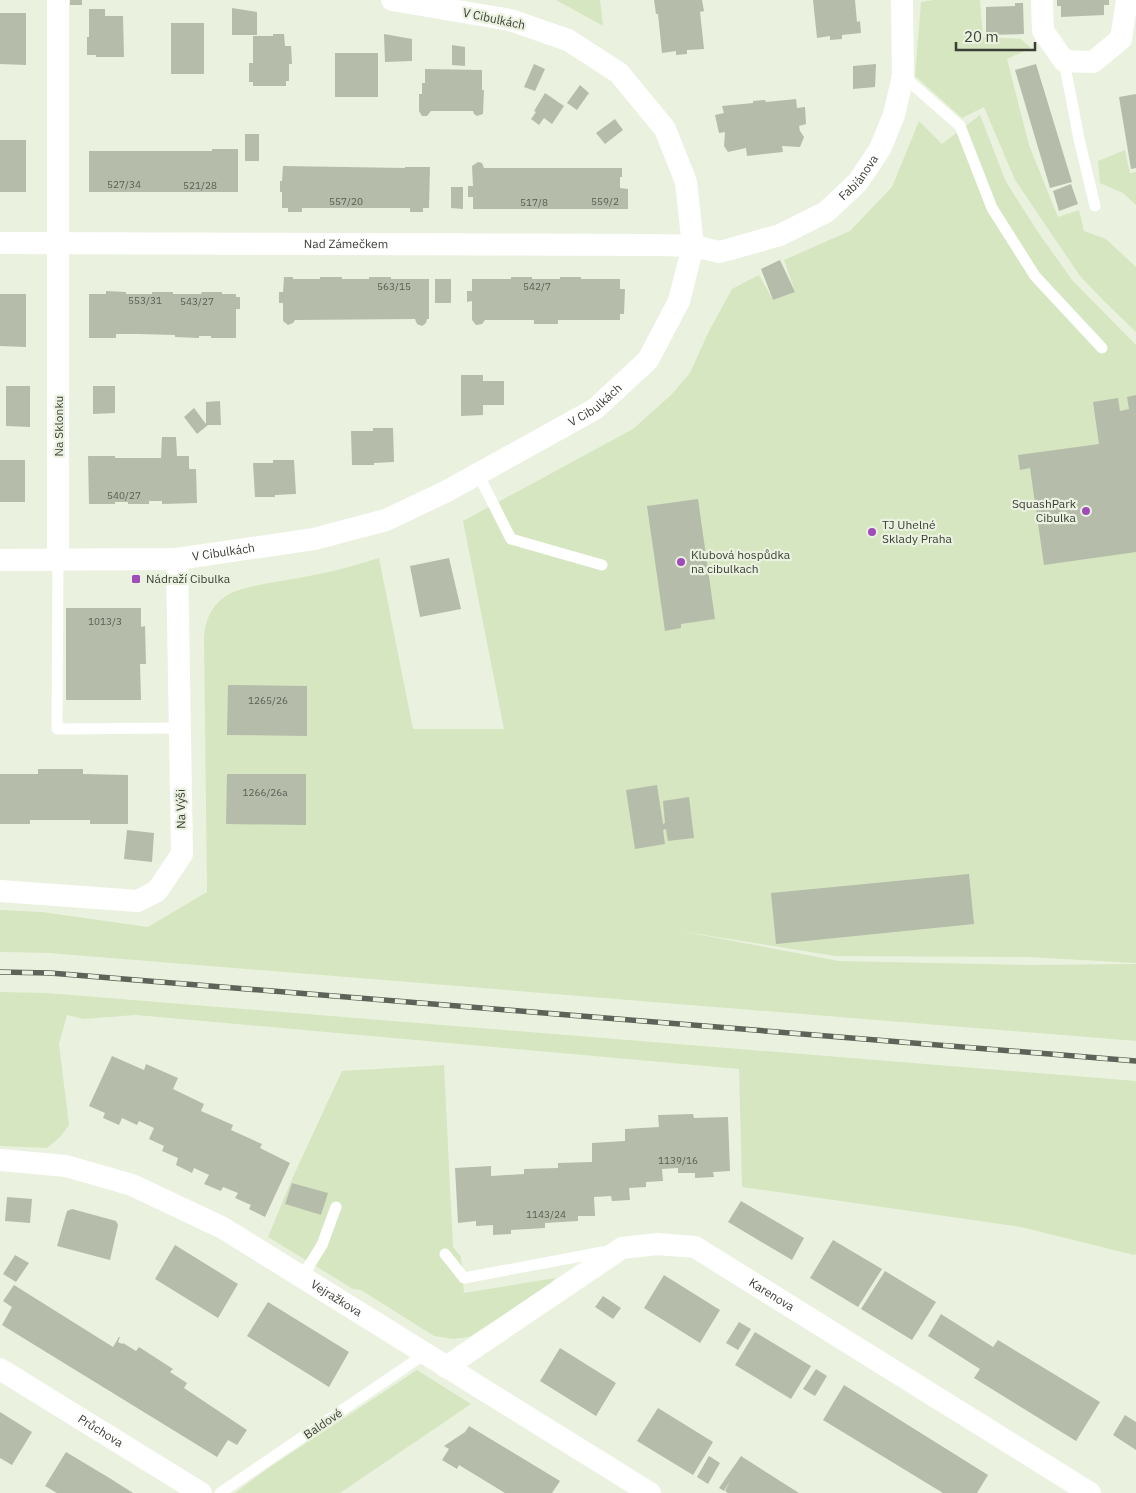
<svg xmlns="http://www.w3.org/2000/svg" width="1136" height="1493" font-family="'IBM Plex Sans',sans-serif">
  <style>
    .green { fill: #d6e6c0; fill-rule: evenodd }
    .building { fill: #b5bcaa }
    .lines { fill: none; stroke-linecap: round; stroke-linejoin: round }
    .service { stroke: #fff; stroke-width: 11 }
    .minor { stroke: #fff; stroke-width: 22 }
    .rail-casing { stroke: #5e6258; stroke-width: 5.5 }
    .rail { stroke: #eaf2df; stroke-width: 4; stroke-dasharray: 11; stroke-linecap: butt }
    .poi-dot { fill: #a04bb9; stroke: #eaf2df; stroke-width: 2 }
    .labels { text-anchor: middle; stroke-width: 4.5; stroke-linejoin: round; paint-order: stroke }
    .number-label { font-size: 10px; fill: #5a5e53 }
    .street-label { font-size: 12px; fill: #3b3e36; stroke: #eaf2df }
    .poi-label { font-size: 12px; fill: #3b3e36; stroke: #eaf2df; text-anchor: start }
  </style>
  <rect width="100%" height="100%" fill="#eaf2df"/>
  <path class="green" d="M556,0H600L603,26Z
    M934,0H980L983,37L1021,39L1031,48L1007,59L1029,145L1058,217L1079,210L1084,231L1106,239L1136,267V332L1103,300L1080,276L1015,180L984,107L962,118L915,76L921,2Z
    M980,115L1006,182L1038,232L1072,280L1136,345V963L1028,957L835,956L680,931L839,961L1033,965L1136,964V1041L49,953L0,952V910L42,912L148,927L207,892L204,638C205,622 210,608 223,598C239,585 287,581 309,576C332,572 356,565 379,558L413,729H504L463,521L633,429L671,395L690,373L708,333L732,289L759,275L773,300L795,292L784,260L850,231L892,187L919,121L942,144Z
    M1125,150L1130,173L1136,172V205L1123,193L1100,183L1098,161Z
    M0,992L47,993L1136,1081V1254L1134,1255L1021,1227L742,1187L739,1069L136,1015L83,1019L67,1015L59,1044L69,1125L60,1137L47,1148L0,1146Z
    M444,1065L453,1247L461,1257L464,1293L555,1278L550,1285L469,1337L453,1339L434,1336L361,1290L353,1289L268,1237L292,1179L342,1071ZM292,1183L327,1193L321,1215L285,1204Z
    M417,1370L471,1404L340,1493H235L267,1469Z"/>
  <path class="building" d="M70,0H82V5H70Z
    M654,0H702L704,11L700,12L704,49L687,50V54L676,55V51L662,53L658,14H656Z
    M813,0H855L857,22L860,21L861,33L842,35V39L830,40V36L817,38Z
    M1057,0H1109V5H1104V15L1061,17V6H1057Z
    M1015,3H1023L1024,34L986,35V7L1015,6Z
    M232,8L257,12V35H232Z
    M89,9H105V16H123L124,57H96V55H87V37H89Z
    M0,13H26V65L0,64Z
    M171,23H204V74H171Z
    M273,34H284L285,46H291L292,64H289V81H286V86H253V82H249V63H253V36H273Z
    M384,34L412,39V61L385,62Z
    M452,45L465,47V66L452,65Z
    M335,53H378V97H335Z
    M534,64L545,69L535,91L524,87Z
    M876,64L875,87L853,89V66Z
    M1036,64L1072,182L1050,188L1015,70Z
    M425,69L482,70V90H484L483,114L477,116L474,114L473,111H431L427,116H422L419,111V94H422V83H425Z
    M580,85L589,93L577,110L567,103Z
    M545,93L564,106L552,124L544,118L539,125L531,119L536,112L534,111Z
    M1136,94V168L1131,169L1119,97Z
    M796,99L797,108L805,107L806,124L799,126L800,131L804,137L800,147L782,146L783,152L747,156L746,148L728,152L724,146L725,132L719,133L715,115L724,113L722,106L753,103V101L765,100L766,102Z
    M615,119L623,130L605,144L596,133Z
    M245,134H259V161H245Z
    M0,140H26V192H0Z
    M212,149H238V192H89V151H212Z
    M478,162L482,163L484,168H622V177H620V188L628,189V209H473V197H468V186H473L472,166Z
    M283,166L405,168V167H430L429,208H423V212H410V208H302V212H288V208H282V192H280V181H282Z
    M1071,184L1078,204L1059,211L1053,191Z
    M451,187H463V209L451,208Z
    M780,260L795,292L773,300L761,269Z
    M284,277H293V279H320V277H342V279H369V277H391V279H429V319H427L426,323L422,326L417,324L415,319L295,320L293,323L288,325L283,321V303H279V292H283Z
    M511,277H532V279H560V277H581V279H620V289H625L624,314H620V320H558V324H534V320H485L482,324L476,325L472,320V301L467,302V291H472V279H511Z
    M435,279H451V303H435Z
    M106,291L126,292V294H152V292H173V294H201L202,292H222V294H236V297H240V309H236V338H211V336H199V338L175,337V335L138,334H116V338H89V294H106Z
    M0,294H26V347L0,346Z
    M461,375H483V381H504V405H483V415L461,416Z
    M6,386H30V427L6,426Z
    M93,386H115V413L93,414Z
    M1136,395V552L1044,565L1030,468L1020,470L1018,455L1099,444L1093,402L1118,398L1120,411L1129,409L1127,397Z
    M220,401L221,425H208L197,434L184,417L194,408L206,424V402Z
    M373,428H393L394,462L374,463V465H352L351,431H373Z
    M162,437H176L177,456H189V469H196L197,503L162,504V501H149V504H128V502H115V504H89L88,456H115V458H161Z
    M0,460H25V502H0Z
    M273,460H294L296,494L275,495V497H255L253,463H273Z
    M698,499L715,619L681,624V628L665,631L647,506Z
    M449,558L461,609L420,617L410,566Z
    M66,608H141V627L145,626L146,664H140L141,700H66Z
    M228,685L307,686V736L227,735Z
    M38,769H83V774L128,775V824H90V820H30V824H0V774H38Z
    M227,774H306V825L226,824Z
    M657,785L663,824L665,823L663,801L689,797L694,838L668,841L666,829L663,830L665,844L635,849L626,790Z
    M127,830L154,833L152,862L124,859Z
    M969,874L974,924L776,944L771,893Z
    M112,1056L144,1070L146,1064L178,1078L173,1089L204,1104L201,1111L233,1125L231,1130L262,1144L260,1148L290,1163L265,1217L249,1209L251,1205L235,1198L238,1193L223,1187L221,1191L204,1184L209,1175L194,1168L192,1173L176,1165L178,1158L162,1151L164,1146L149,1139L154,1128L139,1121L137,1125L122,1118L119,1125L103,1118L105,1113L89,1106Z
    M693,1114L694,1118L728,1117L730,1171L713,1172L714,1177L695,1178V1173H678V1168L662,1169L663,1181L646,1182V1187L629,1188L630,1200L612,1201L611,1196L594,1197L595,1216H578V1221L545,1223V1228L511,1230V1234L493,1235V1225L476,1226V1221L458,1223L455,1168L491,1166V1176L524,1174V1169L558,1168V1163L592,1162V1143L625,1141V1129L659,1127L658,1115Z
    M292,1183L328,1193L321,1215L285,1204Z
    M7,1197L32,1199L30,1223L5,1221Z
    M741,1201L804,1238L792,1260L728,1222Z
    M72,1209L116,1221L118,1225L110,1260L57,1246L67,1211Z
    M833,1240L882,1269L858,1307L810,1278Z
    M175,1245L238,1284L218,1318L155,1279Z
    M15,1255L29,1263L16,1282L3,1274Z
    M885,1271L936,1302L912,1340L861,1309Z
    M664,1275L720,1310L700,1343L644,1308Z
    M14,1285L113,1347L119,1337H120L118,1342L122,1344L123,1343L136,1351L139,1347L173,1369L170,1372L187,1383L184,1388L247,1430L237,1445L228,1440L217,1457L2,1325L12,1307L3,1301Z
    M603,1296L621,1308L613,1319L595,1307Z
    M268,1302L349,1352L329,1387L247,1336Z
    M941,1314L993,1347L998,1340L1100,1402L1076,1441L974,1378L980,1369L928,1336Z
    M739,1322L751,1329L738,1350L726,1343Z
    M755,1332L811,1366L791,1399L735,1365Z
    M560,1348L616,1383L596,1416L540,1381Z
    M816,1369L827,1376L815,1396L803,1389Z
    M844,1385L988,1475L977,1493H943L823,1420Z
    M658,1408L713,1442L693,1475L637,1441Z
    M0,1412L32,1432L12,1465L0,1458Z
    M1125,1415L1136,1422V1450L1113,1435Z
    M469,1426L560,1481L552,1493H505L459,1465L457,1469L442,1460L449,1449L444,1446L465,1432Z
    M66,1452L111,1479L133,1493H57L45,1486Z
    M709,1456L720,1463L708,1484L697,1477Z
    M741,1456L780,1481L799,1493H728L725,1491L730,1481L724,1491L719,1488Z"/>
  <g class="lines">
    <path class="service" d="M1064,61L1079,139L1095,206
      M903,76L960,126L992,208L1035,276L1102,348
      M478,474L511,539L602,565
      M58,559L57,729L180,728
      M445,1254L464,1278L608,1251
      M302,1277L322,1245L336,1207
      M220,1493L425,1354"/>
    <g class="minor">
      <path d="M58,0V559"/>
      <path d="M1042,0L1043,31L1064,61L1093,62L1121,39L1127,0"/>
      <path id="s1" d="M0,243L657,245L693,246L720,252L780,235L826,212L858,182L880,149L894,115L903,76L902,0"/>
      <path id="s2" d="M0,560L177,559L314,539L386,520L447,491L595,409L648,360L679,301L693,246L686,182L665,129L619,73L568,40L510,20L392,0"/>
      <path d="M0,891L138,901L157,891L182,854L177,559"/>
      <path id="s3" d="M0,1160L66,1166L132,1185L223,1228L650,1493"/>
      <path id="s4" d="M446,1367L622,1248L657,1244L695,1247L1090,1493"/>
      <path id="s5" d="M0,1369L201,1493"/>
    </g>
    <g class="rail-casing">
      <path id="rail" d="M0,972L50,973L1136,1061"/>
    </g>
    <use href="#rail" class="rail"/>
  </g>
  <g class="poi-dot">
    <circle cx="1086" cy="511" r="5"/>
    <circle cx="872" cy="532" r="5"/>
    <circle cx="681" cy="562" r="5"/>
    <rect x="131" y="574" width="10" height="10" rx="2.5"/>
  </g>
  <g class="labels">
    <g class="number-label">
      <text x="124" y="188">527/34</text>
      <text x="200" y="189">521/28</text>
      <text x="346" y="205">557/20</text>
      <text x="605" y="205">559/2</text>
      <text x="534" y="206">517/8</text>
      <text x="394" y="290">563/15</text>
      <text x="537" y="290">542/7</text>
      <text x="145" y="304">553/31</text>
      <text x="197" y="305">543/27</text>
      <text x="124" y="499">540/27</text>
      <text x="105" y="625">1013/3</text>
      <text x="268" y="704">1265/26</text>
      <text x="265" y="796">1266/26a</text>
      <text x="678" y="1164">1139/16</text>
      <text x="546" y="1218">1143/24</text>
    </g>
    <g class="street-label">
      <text transform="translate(494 19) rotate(12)" y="4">V Cibulkách</text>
      <text dy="4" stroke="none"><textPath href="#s1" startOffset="882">Fabiánova</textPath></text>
      <text dy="4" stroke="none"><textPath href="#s1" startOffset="346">Nad Zámečkem</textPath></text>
      <text dy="4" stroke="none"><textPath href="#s2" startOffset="629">V Cibulkách</textPath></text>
      <text transform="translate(59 426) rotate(-90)" y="4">Na Sklonku</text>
      <text dy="4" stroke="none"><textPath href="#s2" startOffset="224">V Cibulkách</textPath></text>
      <text transform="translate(181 809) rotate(-91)" y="4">Na Výši</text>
      <text dy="4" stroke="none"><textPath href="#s4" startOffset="376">Karenova</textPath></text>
      <text dy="4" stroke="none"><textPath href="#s3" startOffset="369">Vejražkova</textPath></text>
      <text transform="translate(323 1424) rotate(-34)" y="4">Baldové</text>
      <text dy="4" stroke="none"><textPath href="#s5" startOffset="118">Průchova</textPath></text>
    </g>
    <g class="poi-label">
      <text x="1076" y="508" text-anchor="end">SquashPark<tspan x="1076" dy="14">Cibulka</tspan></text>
      <text x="882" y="529">TJ Uhelné<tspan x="882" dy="14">Sklady Praha</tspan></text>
      <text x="691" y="559">Klubová hospůdka<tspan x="691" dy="14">na cibulkach</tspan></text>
      <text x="146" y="583">Nádraží Cibulka</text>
    </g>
  </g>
  <path d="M956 42v8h79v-8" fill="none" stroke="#3b3e36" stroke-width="2.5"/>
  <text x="964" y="42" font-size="15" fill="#3b3e36" stroke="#eaf2df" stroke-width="4" paint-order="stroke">20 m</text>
</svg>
